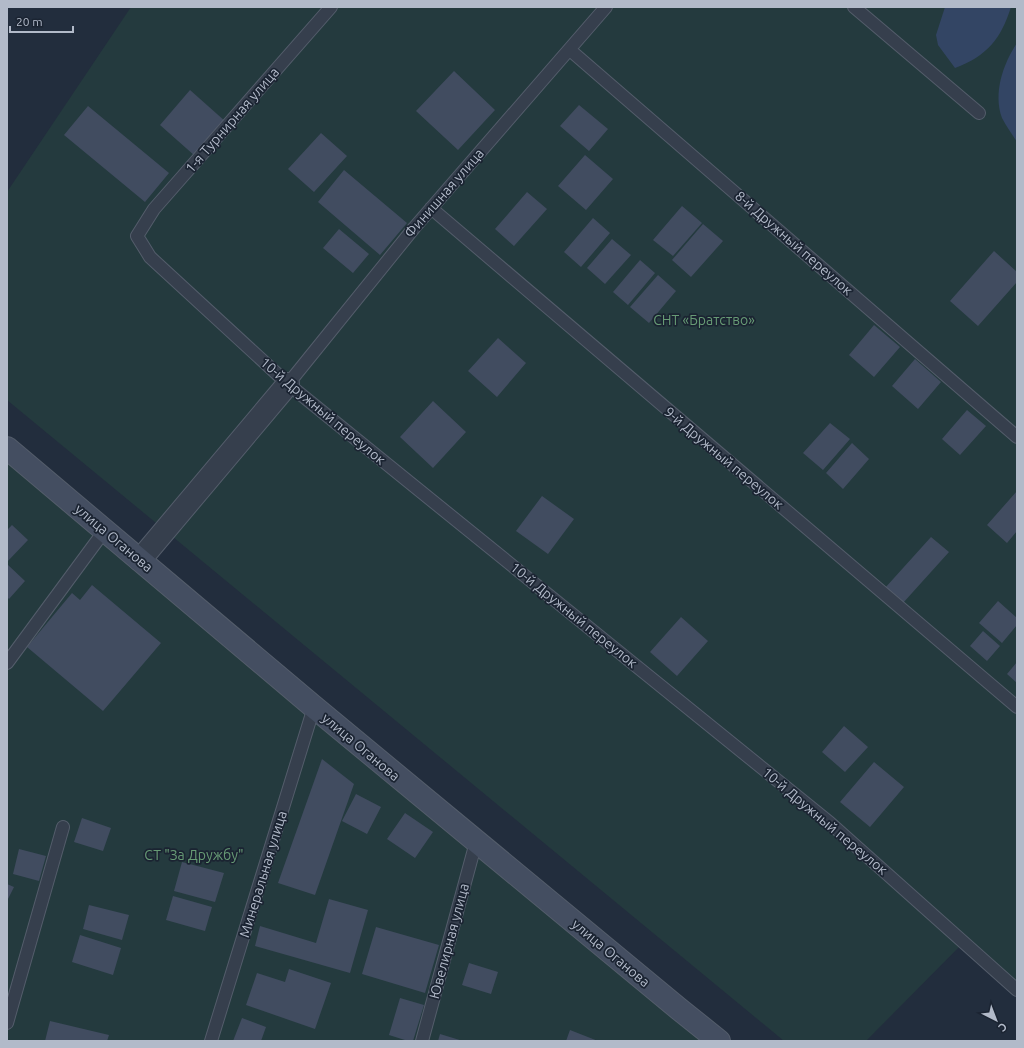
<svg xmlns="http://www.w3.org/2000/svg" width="1024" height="1048" font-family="Ubuntu,sans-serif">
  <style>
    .green { fill: #243a3e }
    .water { fill: #334564 }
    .building { fill: #414c60 }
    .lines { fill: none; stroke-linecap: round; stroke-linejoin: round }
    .service-casing { stroke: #545d6b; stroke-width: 14 }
    .minor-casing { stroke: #545d6b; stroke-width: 24 }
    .secondary-casing { stroke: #545d6b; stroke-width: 24 }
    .service { stroke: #363f4d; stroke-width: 12 }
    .minor { stroke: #363f4d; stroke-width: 22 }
    .secondary { stroke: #444e61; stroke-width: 22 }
    .labels { text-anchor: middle; stroke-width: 3.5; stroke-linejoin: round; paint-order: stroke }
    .street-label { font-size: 14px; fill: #b2bac9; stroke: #1b2432 }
    .park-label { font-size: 14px; fill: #679b75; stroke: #1b2432 }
  </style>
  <rect width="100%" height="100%" fill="#222d3d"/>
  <path class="green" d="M131,7H1017V986L964,942L866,1041H784L7,400V192Z
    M7,454L707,1041H7Z"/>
  <path class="water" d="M945,7H1011C1001,39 987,56 955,68L938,45L936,35Z
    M1017,43V142C1012,134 1006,126 1002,118C993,93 1003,64 1017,43Z"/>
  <path class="building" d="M454,71L495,110L458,150L416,111Z
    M190,90L226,122L195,156L160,125Z
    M579,105L608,129L589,151L560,126Z
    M88,106L169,173L145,202L64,135Z
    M321,133L347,156L314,192L288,169Z
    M585,155L613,179L586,210L558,186Z
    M344,170L407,223L380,255L318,202Z
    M527,192L547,209L514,246L495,229Z
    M682,206L702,223L673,256L653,240Z
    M593,218L610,233L581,267L564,252Z
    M703,224L723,241L691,277L672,260Z
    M339,229L369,254L353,273L323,248Z
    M612,239L631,255L605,284L587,268Z
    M994,251L1017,272V282L978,326L950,301Z
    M640,260L655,273L628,305L613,292Z
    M658,275L676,291L649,323L630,307Z
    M874,325L900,347L874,377L849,355Z
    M498,338L526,363L497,397L468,371Z
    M915,359L941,382L918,409L892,386Z
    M433,401L466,432L433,468L400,437Z
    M967,410L986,426L960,455L942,439Z
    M830,423L850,439L823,470L803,453Z
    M852,443L869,459L843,489L826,473Z
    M1017,491V531L1007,543L987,525Z
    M542,496L574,519L548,554L516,531Z
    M12,525L28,540L7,562V530Z
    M931,537L949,552L903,603L885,588Z
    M7,564L25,581L9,599L7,597Z
    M92,585L161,643L103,711L27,647L72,593L80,600Z
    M998,601L1017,618V625L1002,643L979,623Z
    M681,617L708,641L677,676L650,652Z
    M983,631L1000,646L987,661L970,646Z
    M1017,662V683L1007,674Z
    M844,726L868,747L845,772L822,752Z
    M322,759L354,784L315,895L278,883Z
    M874,762L904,787L870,827L840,802Z
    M356,794L381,807L367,834L342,821Z
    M405,813L433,832L415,858L387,839Z
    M82,818L111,828L103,851L74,842Z
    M19,849L46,856L39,881L13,874Z
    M182,862L224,873L215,902L174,891Z
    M7,884L14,887L7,901Z
    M173,896L212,907L205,931L166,920Z
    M329,899L368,910L350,973L255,946L260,926L316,943Z
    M89,905L129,915L122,940L83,929Z
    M376,927L439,945L425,993L362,974Z
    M80,935L121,948L113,975L72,962Z
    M469,963L498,972L491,994L462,985Z
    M289,969L331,983L315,1029L246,1005L257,973L285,982Z
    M400,998L424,1005L413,1041H408L389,1035Z
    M242,1018L266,1027L261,1041H233Z
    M50,1021L109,1035L107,1041H45Z
    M570,1030L598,1041H566Z
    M440,1034L463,1041H438Z"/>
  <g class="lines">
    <g class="service-casing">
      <path id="service" d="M331,7L154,209L137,236L150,257L288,384L830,823L1017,990
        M854,7L979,113
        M570,50L1017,437
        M431,208L1017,707
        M288,384L414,228L606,7
        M7,663L105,530
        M7,1023L63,827
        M211,1041L314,707
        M422,1041L476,842"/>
    </g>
    <g class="minor-casing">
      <path id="minor" d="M140,560L288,384"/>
    </g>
    <g class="secondary-casing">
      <path id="secondary" d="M7,448L314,707L679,1009L719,1041"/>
    </g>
    <use href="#service" class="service"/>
    <use href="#minor" class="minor"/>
    <use href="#secondary" class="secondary"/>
  </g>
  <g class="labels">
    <g class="street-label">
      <text transform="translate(232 120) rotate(-49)" y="5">1-я Турнирная улица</text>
      <text transform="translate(444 193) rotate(-49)" y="5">Финишная улица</text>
      <text transform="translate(794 243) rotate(41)" y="5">8-й Дружный переулок</text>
      <text transform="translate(323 411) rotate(40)" y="5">10-й Дружный переулок</text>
      <text transform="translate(724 458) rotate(40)" y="5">9-й Дружный переулок</text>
      <text transform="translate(114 538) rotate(40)" y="5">улица Оганова</text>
      <text transform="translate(574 615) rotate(39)" y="5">10-й Дружный переулок</text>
      <text transform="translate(361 747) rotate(40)" y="5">улица Оганова</text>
      <text transform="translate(825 821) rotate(40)" y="5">10-й Дружный переулок</text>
      <text transform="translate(263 874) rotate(-73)" y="5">Минеральная улица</text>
      <text transform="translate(449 941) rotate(-75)" y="5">Ювелирная улица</text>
      <text transform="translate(611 953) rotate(40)" y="5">улица Оганова</text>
    </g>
    <g class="park-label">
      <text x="704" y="325">СНТ «Братство»</text>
      <text x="194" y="860">СТ "За Дружбу"</text>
    </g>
  </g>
  <rect width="1024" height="1048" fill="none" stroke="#b2bac9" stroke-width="16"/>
  <g transform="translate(996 1020) rotate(138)" stroke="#1b2432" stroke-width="3" paint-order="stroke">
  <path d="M0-3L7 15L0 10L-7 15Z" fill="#b2bac9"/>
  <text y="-6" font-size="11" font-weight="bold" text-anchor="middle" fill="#b2bac9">С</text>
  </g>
  <path d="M10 26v6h63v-6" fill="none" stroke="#b2bac9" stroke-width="2"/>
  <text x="16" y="26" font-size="12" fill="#b2bac9" stroke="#1b2432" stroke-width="3" paint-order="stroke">20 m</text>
</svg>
